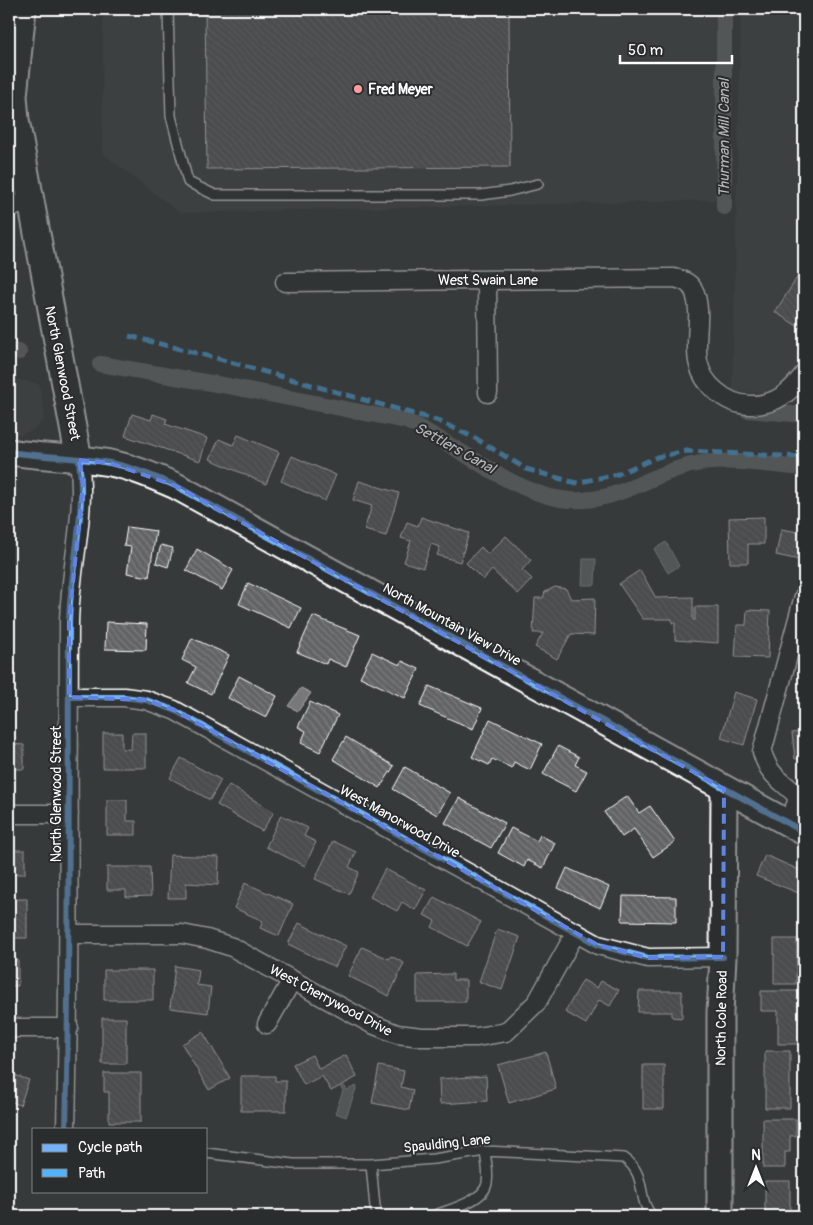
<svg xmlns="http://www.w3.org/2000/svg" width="813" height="1225" font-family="Pangolin,sans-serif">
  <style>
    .built { fill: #444748 }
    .water { fill: #767879; stroke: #adaeaf }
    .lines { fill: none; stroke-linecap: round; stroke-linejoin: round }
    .canal { stroke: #767879; stroke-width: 16 }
    .building { fill: url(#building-back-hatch); stroke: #fff }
    .lane-casing { stroke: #fff; stroke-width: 12 }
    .street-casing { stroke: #fff; stroke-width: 21 }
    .secondary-casing { stroke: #fff; stroke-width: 29 }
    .lane { stroke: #2a2d2e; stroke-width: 9 }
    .street { stroke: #2a2d2e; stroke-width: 18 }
    .secondary { stroke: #2a2d2e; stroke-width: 25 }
    .quiet { stroke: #52b3f8; stroke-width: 5; stroke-dasharray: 10 5; stroke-linecap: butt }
    .cycleway-casing { stroke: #2a2d2e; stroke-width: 9 }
    .cycleway { stroke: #73b2f8; stroke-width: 6 }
    .marked { fill: none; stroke: #6183e4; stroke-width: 4; stroke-dasharray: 10 6; stroke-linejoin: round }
    .poi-dot { fill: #ff9aa2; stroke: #2a2d2e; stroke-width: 2 }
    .labels { text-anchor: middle; stroke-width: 4; stroke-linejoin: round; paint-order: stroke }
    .poi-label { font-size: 14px; font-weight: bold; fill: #fff; stroke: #2a2d2e; text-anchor: start }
    .street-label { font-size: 14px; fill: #fff; stroke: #2a2d2e }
    .water-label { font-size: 15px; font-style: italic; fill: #b4b5b5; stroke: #2a2d2e }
  </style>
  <defs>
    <pattern id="building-back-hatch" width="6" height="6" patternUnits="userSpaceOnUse" patternTransform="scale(1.25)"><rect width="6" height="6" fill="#636465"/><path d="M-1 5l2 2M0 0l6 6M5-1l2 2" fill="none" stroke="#7a7b7c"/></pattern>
  </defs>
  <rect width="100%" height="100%" fill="#373a3b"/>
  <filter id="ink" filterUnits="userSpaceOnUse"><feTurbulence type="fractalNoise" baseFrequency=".02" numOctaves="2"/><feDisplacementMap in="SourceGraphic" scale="10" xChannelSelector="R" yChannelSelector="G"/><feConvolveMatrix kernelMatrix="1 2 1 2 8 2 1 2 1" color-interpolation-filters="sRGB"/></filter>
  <g filter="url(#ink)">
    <path class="built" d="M103,9H722L719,200L180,213L102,153Z
      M741,9H804V394L732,392Z
      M9,377L39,384L45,413L43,420L36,428L21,435L9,433Z"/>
    <path class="water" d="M666,542L679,566L668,573L654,549Z
      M583,559H596L595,585H582Z
      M301,688L311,693L298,711L288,706Z
      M343,1084L347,1090L357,1086L346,1117L335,1113L343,1091L340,1086Z"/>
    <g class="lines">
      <path class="canal" d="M724,9V207
        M9,350L19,352
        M100,364L228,386L406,421C456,443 507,490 561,499C613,507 644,476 691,465C728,457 767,465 804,468
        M747,410L804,415"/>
    </g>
    <path class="building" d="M205,9H506L509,11L510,167L207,169Z
      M804,267V325L802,329L775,312Z
      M132,414L151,420L153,414L167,419L165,424L207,438L200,461L125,436Z
      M238,435L279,452L266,484L210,459L219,439L233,445Z
      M292,456L336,475L325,501L281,481Z
      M359,481L399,493L386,536L364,530L372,506L353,500Z
      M421,517L469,533L460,562L437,555L440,547L431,544L423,568L404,562L411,541L401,538L407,522L418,526Z
      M764,517V544H748V563H730L729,518Z
      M127,527L156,531L149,577L127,573L131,547L124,546Z
      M781,529L804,533V561L776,555Z
      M506,536L531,560L522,570L532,579L518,594L492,570L483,580L466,563L481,547L488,554Z
      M161,545L173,548L168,567L156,563Z
      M197,549L233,570L222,590L186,570Z
      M640,570L656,598L693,597V620H695V607H718V643L675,640V623H672V619H643L619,584Z
      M248,583L301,608L291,628L239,604Z
      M555,587L566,589L571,599L595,598L594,635L571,634L557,659L535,647L543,633H533L535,598H543L545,592Z
      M747,610L770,611L768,658L735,657L737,625H746Z
      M313,616L360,635L346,667L328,659L326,664L297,652Z
      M106,622L147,624L146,650L105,649Z
      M192,638L229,655L211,694L188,683L196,667L182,660Z
      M372,652L400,665L402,661L419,669L405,698L360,677Z
      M239,676L277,696L266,718L228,698Z
      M429,686L482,708L473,729L420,706Z
      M734,692L757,699L744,745L721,738Z
      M310,702L338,715L320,752L301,743L306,731L298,727Z
      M490,719L542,744L530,770L514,762L512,768L492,759L489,765L472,757Z
      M804,731V758L795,759L792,733Z
      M103,733H122V749H131L132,733H146V768H103Z
      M346,737L394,766L380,788L333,759Z
      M9,744L24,745V769H9Z
      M558,746L579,757L575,765L587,771L576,791L543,774Z
      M181,758L221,780L210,800L170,778Z
      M405,767L450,793L437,815L393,789Z
      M229,785L274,812L262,831L217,805Z
      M627,796L639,813L650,806L675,842L653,857L634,829L622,837L604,812Z
      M459,798L505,823L491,848L445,823Z
      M107,800H127V821H136V835H107Z
      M281,815L308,828L304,836L316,842L305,866L266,847Z
      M511,828L537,841L540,835L555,843L543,868L527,860L524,867L498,853Z
      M333,841L356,852L349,867L359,872L349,894L315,879Z
      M9,850H25V874H9Z
      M170,855L219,857L218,885L186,883V898H168Z
      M765,855L804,872V886L801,894L756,876Z
      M107,867H150L151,896L126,897V890H107Z
      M567,868L609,887L600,908L558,888Z
      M385,869L426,890L415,910L402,902L397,911L370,897Z
      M245,883L293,904L279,936L260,928L263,921L234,908Z
      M623,896L676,897V922L622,921Z
      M434,897L481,922L467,946L432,927L435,921L424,915Z
      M9,899H27V938H9Z
      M299,923L346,946L335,967L288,944Z
      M497,929L520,937L502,990L479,982Z
      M774,939H797L796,984H774Z
      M362,947L389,959L391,956L404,963L389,996L348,976Z
      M9,960H18V986H9Z
      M175,966L199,970L197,985L211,987L208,1013L170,1008Z
      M104,970H153V1000H104Z
      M453,974V980H466V1002H417V975Z
      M583,980L597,988L601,981L619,990L610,1006L599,1000L586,1024L565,1012Z
      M639,991H682V1018L672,1017V1012H638Z
      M761,991H801V1044H778V1011H761Z
      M102,1018H126V1064H102Z
      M203,1032L230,1078L209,1090L182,1044Z
      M765,1051H790V1108H765Z
      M546,1052L556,1089L509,1103L498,1065Z
      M312,1055L319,1069L346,1055L357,1077L331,1091L322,1076L304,1085L293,1064Z
      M643,1065H664V1109H643Z
      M379,1066L404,1071L401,1087L413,1090L409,1110L372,1103Z
      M9,1073L29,1080L20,1105L9,1101Z
      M104,1073H141V1122H109V1092H104Z
      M241,1076H275V1081H286V1111H241Z
      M486,1076L487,1101L440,1104L439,1079Z
      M763,1119H796V1136H790V1152H785V1168H763Z
      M765,1181H790V1216H765Z"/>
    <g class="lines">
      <g class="lane-casing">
        <path id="lane" d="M168,9L171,116L188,182L215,195H481L510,191L538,184
          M539,9H540
          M206,1153L293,1164H371L434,1159L485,1151L624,1158C648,1175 636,1198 652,1216
          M371,1164L375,1207L378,1216
          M433,1216C447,1210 485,1201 487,1183C489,1173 486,1161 485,1151"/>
      </g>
      <g class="street-casing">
        <path id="street" d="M9,205H31
          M487,280L488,393
          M285,282L674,278C684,280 691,283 695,293C706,326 682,363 716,391C726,400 737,405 751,405C775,405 790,393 804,374
          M69,697H124L146,700L174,710L598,945L648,958L723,957
          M9,814H69
          M787,823L796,805L798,797C781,778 771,780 762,752L804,596
          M69,934H182L207,939L232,947L372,1024L397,1034L422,1037H477L506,1032L537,1002L576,932
          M267,1024L292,980
          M9,1028H69
          M66,1129C70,961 68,793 69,626C69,570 87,515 79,460"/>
      </g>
      <g class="secondary-casing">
        <path id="secondary" d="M23,9L14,96L16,120L79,460
          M9,452C42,457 76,457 110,463C132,467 155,477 176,486L804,832
          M720,1216V1013L723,957L724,789"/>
      </g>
      <use href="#lane" class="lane"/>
      <use href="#street" class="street"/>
      <use href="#secondary" class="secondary"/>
      <path class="quiet" d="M129,336L212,357L436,420L475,438L526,469L576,483L618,474L657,457L686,451L804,457"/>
      <g class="cycleway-casing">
        <path id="cycleway" d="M9,452C42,457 76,457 110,463C132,467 155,477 176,486L804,832
          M69,697H124L146,700L174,710L598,945L648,958L723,957
          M66,1129C70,961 68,793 69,626C69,570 87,515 79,460"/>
      </g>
      <use href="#cycleway" class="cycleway"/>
    </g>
  </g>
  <path d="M0 0H813V1225H0ZM79,460L110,463L176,486L724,789L723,957L648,958L598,945L174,710L146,700L69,697V621L83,485Z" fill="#373a3b" fill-opacity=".55" fill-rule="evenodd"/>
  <path class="marked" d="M79,460L110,463L176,486L724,789L723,957L648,958L598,945L174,710L146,700L69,697V621L83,485Z"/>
  <circle class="poi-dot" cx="358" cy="89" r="5"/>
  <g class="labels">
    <g class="poi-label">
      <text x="368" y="94">Fred Meyer</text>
    </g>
    <g class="street-label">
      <text x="488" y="285">West Swain Lane</text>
      <text transform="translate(63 373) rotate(79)" y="5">North Glenwood Street</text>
      <text transform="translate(452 624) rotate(29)" y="5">North Mountain View Drive</text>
      <text transform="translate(56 794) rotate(-90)" y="5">North Glenwood Street</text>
      <text transform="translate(400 821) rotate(29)" y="5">West Manorwood Drive</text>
      <text transform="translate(331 1000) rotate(28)" y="5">West Cherrywood Drive</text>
      <text transform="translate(721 1018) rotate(-89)" y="5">North Cole Road</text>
      <text transform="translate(447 1143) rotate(-6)" y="5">Spaulding Lane</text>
    </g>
    <g class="water-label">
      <text transform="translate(724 138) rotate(-90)" y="5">Thurman Mill Canal</text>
      <text transform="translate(455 448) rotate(29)" y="5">Settlers Canal</text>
    </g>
  </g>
  <rect width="813" height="1225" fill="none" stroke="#2a2d2e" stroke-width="30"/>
  <rect x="15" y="15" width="783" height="1195" fill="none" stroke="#fff" stroke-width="2" filter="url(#ink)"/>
  <rect x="32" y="1128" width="175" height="65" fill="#2a2d2e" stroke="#7f8182"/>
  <rect x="42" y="1144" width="25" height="8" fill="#73b2f8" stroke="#7f8182"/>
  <text x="78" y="1152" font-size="15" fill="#ffffff">Cycle path</text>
  <rect x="42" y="1169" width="25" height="8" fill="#52b3f8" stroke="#7f8182"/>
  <text x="78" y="1178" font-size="15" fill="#ffffff">Path</text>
  <g transform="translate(756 1168)" stroke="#2a2d2e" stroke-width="4" paint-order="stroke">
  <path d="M0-4L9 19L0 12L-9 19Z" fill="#ffffff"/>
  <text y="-8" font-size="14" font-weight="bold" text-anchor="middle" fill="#ffffff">N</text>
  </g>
  <path d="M620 55v8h112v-8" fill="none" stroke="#ffffff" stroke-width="2.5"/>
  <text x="628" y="55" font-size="15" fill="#ffffff" stroke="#2a2d2e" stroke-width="4" paint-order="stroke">50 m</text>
</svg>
